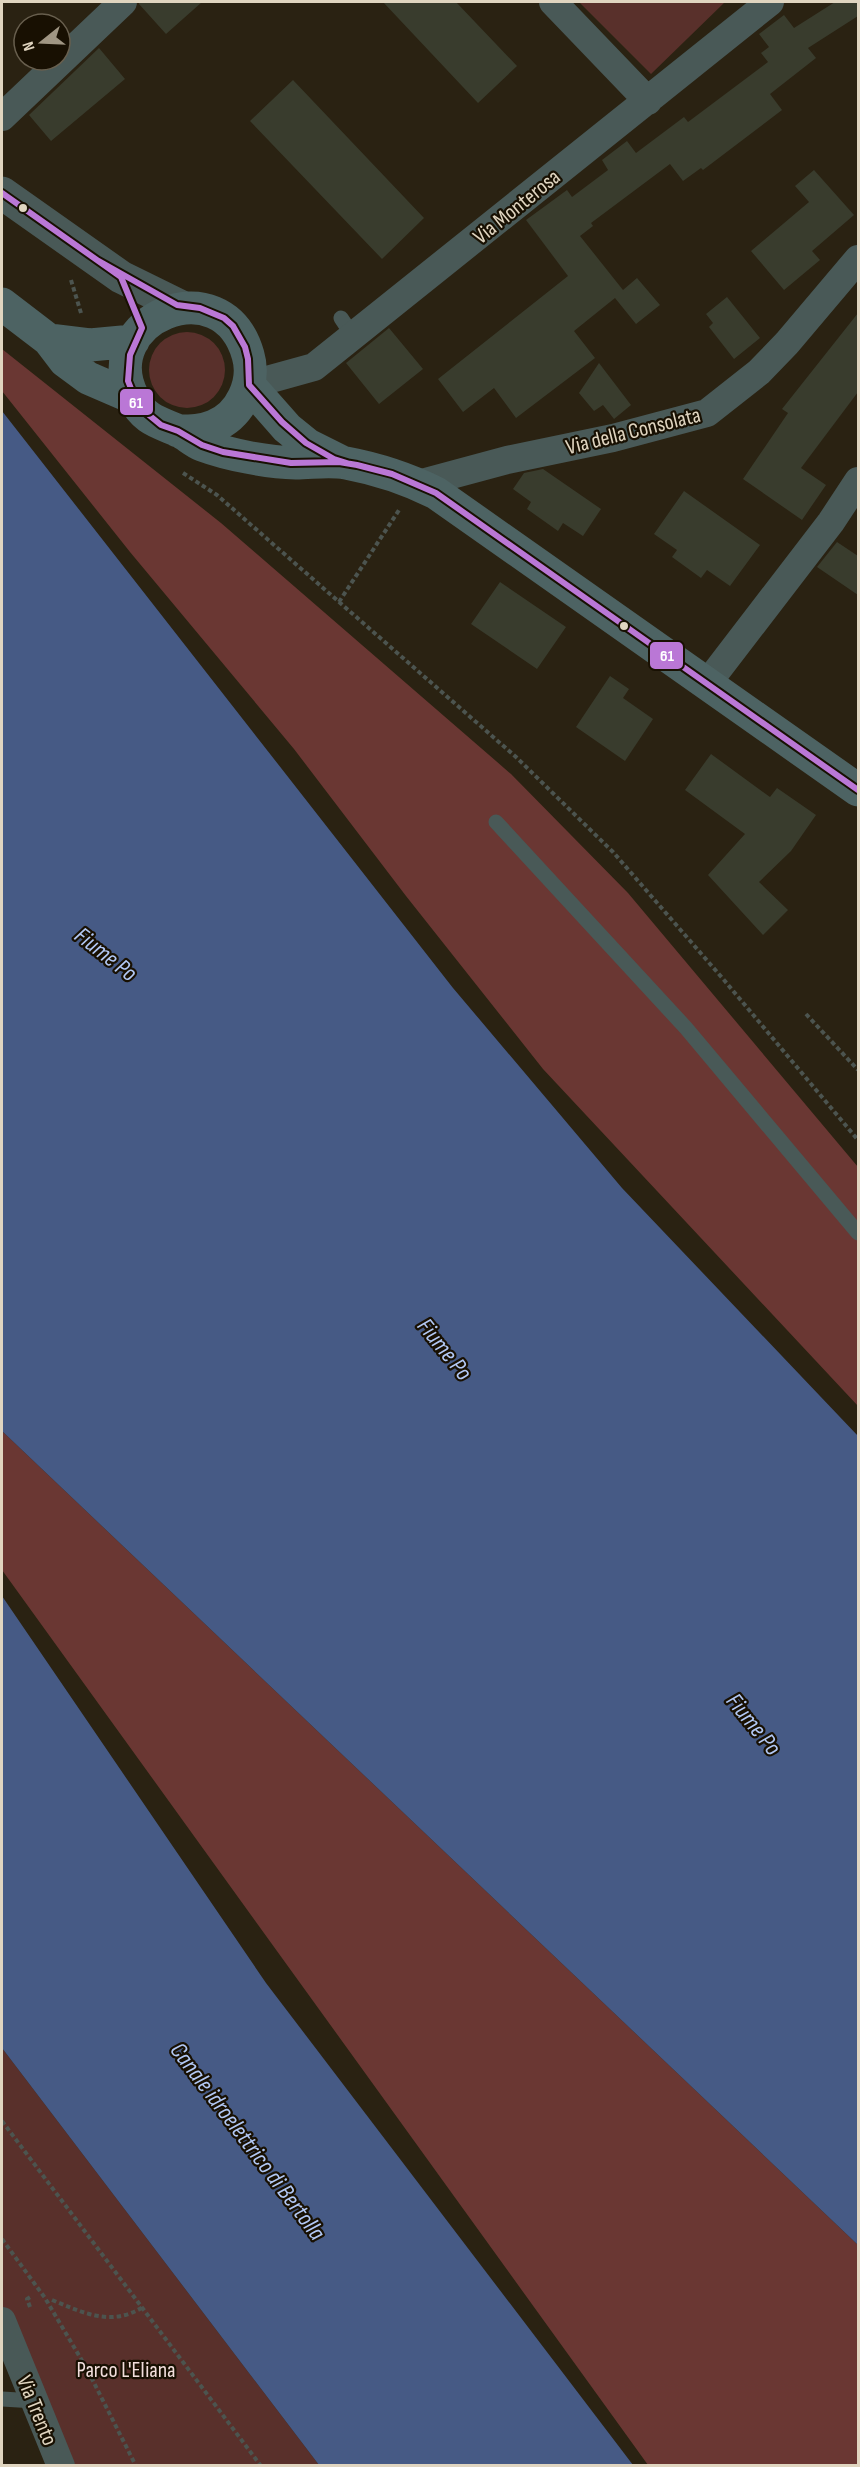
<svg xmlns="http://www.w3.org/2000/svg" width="860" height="2467" font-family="'Sofia Sans Condensed',sans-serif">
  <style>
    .green { fill: #59302b }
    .forest { fill: #6a3733 }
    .water { fill: #465a85 }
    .building { fill: #393c2d }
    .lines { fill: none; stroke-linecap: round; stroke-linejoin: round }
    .path { stroke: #4c544f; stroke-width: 4; stroke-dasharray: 4.5 3; stroke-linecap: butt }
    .service { stroke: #495957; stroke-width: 15 }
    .minor { stroke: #495957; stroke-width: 28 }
    .tertiary { stroke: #495957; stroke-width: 33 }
    .primary { stroke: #4d6363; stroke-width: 33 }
    .bus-1-casing { stroke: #181002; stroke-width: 10 }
    .bus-1 { stroke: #ba77d6; stroke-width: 6 }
    .bus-dot { fill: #e0d5c0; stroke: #181002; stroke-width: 2 }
    .labels { text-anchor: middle; stroke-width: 4.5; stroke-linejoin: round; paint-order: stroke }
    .street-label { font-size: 22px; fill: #e0d5c0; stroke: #181002 }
    .park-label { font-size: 22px; fill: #f2dedc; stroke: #181002 }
    .water-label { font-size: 24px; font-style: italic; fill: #b2c8f4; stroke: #181002 }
    .line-badge { stroke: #181002; stroke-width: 2 }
    .badge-label { font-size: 16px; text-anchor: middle; font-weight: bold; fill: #fff }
  </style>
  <rect width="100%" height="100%" fill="#2a2212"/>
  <path class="green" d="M579,2H725L651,74Z
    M149 370a38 38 0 1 1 76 0a38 38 0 1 1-76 0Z
    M2,2048L319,2465H62L2,2320Z"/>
  <path class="forest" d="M2,349L221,523L511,774L628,893L858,1167V1406L543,1069L406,896L294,749L130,552L2,391Z
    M2,1431L858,2245V2465H648L2,1570Z"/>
  <path class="water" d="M2,411L453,988L622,1188L858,1436V2245L2,1431Z
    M2,1596L266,1983L633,2465H319L2,2048Z"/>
  <path class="building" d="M139,2H202L166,34L139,4Z
    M383,2H456L517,66L478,103Z
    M835,2H858V16L808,48L816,58L770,94L782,110L703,170L701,168L683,181L670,164L591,223L593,226L580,236L623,290L637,278L660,305L636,324L615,298L574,331L595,358L516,418L494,388L463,412L438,379L568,276L526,220L567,190L572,197L608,170L602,160L627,141L636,153L684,117L688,122L768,62L761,53L769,47L759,34L784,15L794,28Z
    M99,48L125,79L51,141L29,115Z
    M293,80L424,218L382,259L250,121Z
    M814,170L854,215L812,251L820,260L784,290L751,251L809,202L795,186Z
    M727,297L760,338L734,359L709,327L713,323L706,314Z
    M858,313V392L801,468L826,485L802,520L743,479L788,413L782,409Z
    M389,328L423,369L379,404L346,363Z
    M599,363L631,405L614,419L603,405L594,411L579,393Z
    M543,469L601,509L583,536L563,523L558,531L527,509L531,502L513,489L524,473Z
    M684,491L760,545L730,586L707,570L701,578L672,557L677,550L654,534Z
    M837,542L858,556V595L817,567Z
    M500,582L566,627L537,669L471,624Z
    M610,676L629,689L623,698L653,719L625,761L576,727Z
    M711,754L770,797L777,788L816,815L791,851L759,882L788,910L763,935L708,875L745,834L685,790Z"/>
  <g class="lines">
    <path class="path" d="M71,280L81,313
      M183,473L217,495L516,757L613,852L724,980L858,1140
      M339,602L399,510
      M806,1014L858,1070
      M2,2121L261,2466
      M2,2239L45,2298L87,2369L136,2466
      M52,2300C84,2313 111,2327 143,2307
      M30,2307L27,2299L32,2296"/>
    <path class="service" d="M341,318L353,336
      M496,822L686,1028L858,1233
      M2,2399L35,2401"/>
    <path class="minor" d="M553,2L648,101
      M2,117L123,2
      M249,385L314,367L770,2
      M418,484L507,460L613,438L707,413L759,372L787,343L858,259
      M706,685L831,522L858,481
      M2,2321L61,2466"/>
    <path class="tertiary" d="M2,193L121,277L182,307"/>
    <path class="primary" d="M2,304L49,340L65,361L88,378L132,397
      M49,340L90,345L133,341
      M249,385L287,428L308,445L340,461
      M178,431C191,431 202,431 214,426C241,415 256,382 248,355C222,264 93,320 133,397C144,420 158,422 179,431C187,435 194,442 202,445C229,455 267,462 296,463C312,463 329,460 346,463C378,469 406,478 436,493L858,790"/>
    <g class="bus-1-casing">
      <path id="bus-1" d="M2,193L121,277L142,328L130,355L128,381L138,406L161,425L178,431L202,445L223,452L291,463L339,462L357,465L392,474L436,493L858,790
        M97,260L177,305L200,308L224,318L233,326L245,347L248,359L249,385L282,422L306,443L334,459L350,464"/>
    </g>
    <use href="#bus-1" class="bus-1"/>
  </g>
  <g class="bus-dot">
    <circle cx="23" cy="208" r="5"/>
    <circle cx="624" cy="626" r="5"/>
  </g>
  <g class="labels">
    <g class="street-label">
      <text transform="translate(516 206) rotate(-39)" y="8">Via Monterosa</text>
      <text transform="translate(633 430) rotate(-14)" y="8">Via della Consolata</text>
      <text transform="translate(38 2410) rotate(68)" y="8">Via Trento</text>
    </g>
    <g class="park-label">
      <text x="126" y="2377">Parco L'Eliana</text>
    </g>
    <g class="water-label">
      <text transform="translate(106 954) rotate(38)" y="8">Fiume Po</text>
      <text transform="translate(445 1349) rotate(51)" y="8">Fiume Po</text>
      <text transform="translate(754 1724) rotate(51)" y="8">Fiume Po</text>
      <text transform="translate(248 2141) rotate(53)" y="8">Canale idroelettrico di Bertolla</text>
    </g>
  </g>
  <g class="line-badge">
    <rect x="119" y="388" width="35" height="28" rx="6" fill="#ba77d6"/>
    <rect x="649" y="641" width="35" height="29" rx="6" fill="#ba77d6"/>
  </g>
  <g class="badge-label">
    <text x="136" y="408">61</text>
    <text x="667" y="661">61</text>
  </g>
  <rect width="860" height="2467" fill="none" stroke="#e0d5c0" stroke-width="6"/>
  <g transform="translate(42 42) rotate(252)"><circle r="28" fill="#181002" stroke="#685f4e" stroke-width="1.5"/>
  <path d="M0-4.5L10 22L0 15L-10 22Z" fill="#a09683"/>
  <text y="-9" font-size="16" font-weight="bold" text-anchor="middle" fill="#e0d5c0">N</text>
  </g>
</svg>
